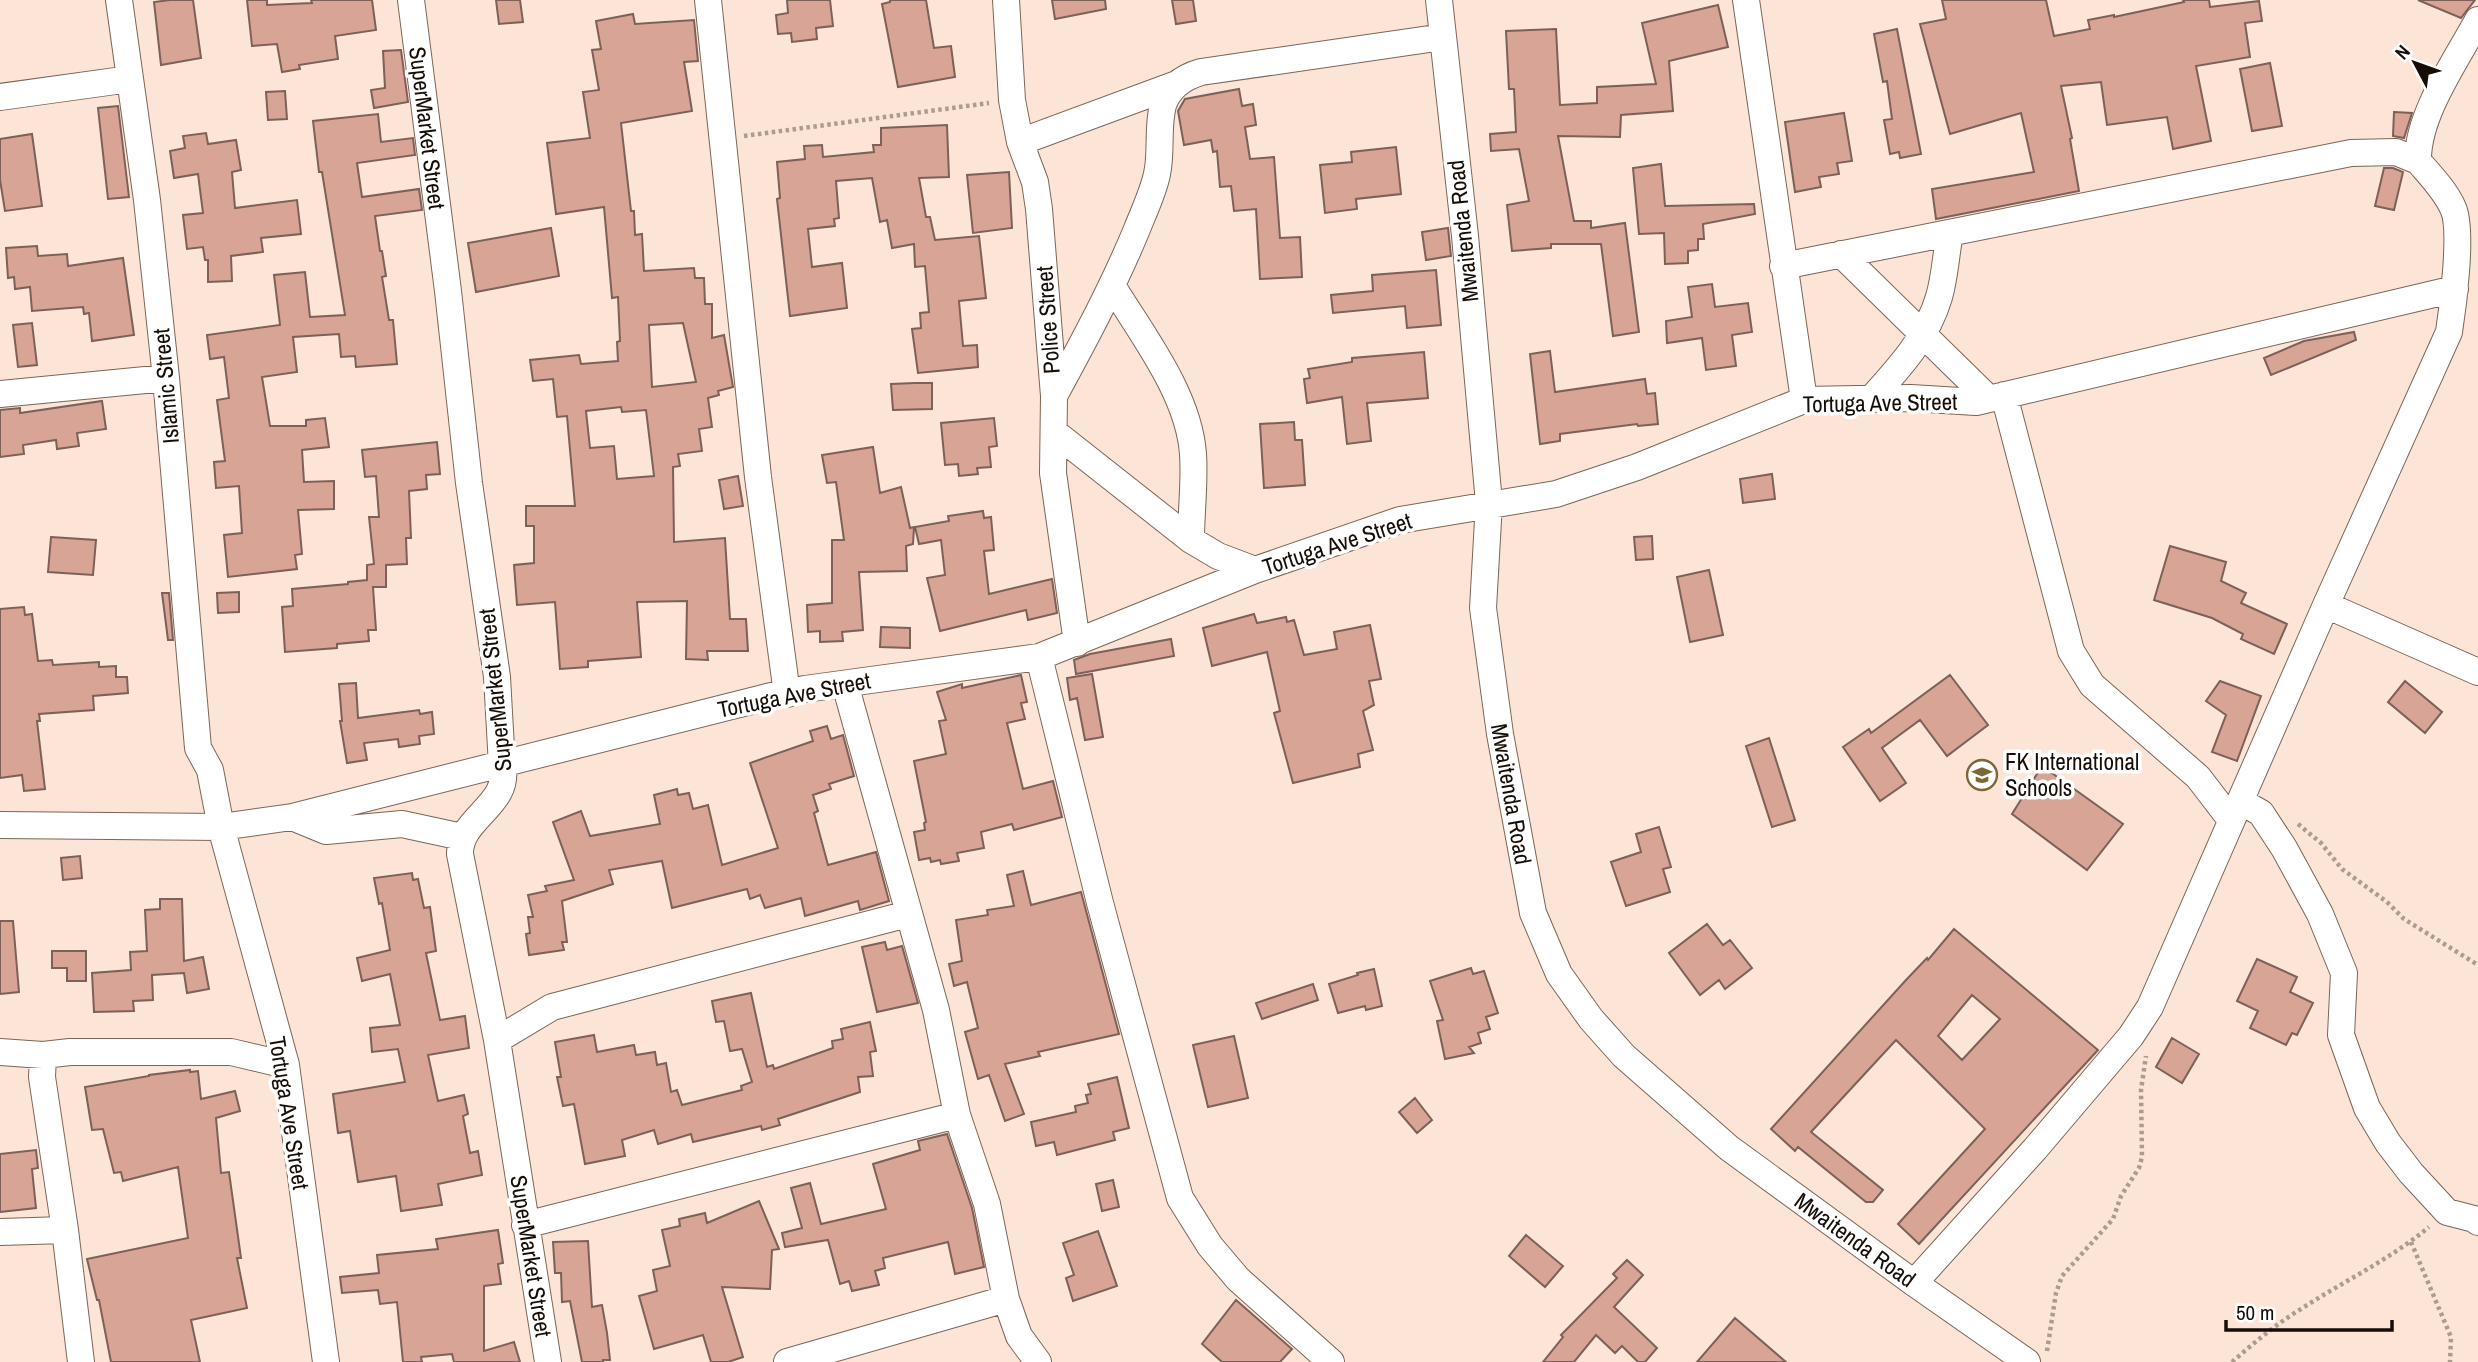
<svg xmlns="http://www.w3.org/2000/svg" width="2478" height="1362" font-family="'Archivo Narrow',sans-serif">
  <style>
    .building { fill: #d7a496; stroke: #7d6058; stroke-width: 2; fill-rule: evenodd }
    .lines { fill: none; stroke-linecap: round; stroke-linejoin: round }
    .minor-casing { stroke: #7d6555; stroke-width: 28 }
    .path { stroke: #ae9b8f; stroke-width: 4.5; stroke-dasharray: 3.5 3.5; stroke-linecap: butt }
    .minor { stroke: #fff; stroke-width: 26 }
    .labels { text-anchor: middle; stroke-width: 7; stroke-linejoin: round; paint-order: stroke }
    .street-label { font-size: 23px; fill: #160d07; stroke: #fff }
    .poi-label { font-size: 23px; fill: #160d07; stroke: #fff; text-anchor: start }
  </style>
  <rect width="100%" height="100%" fill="#fce5d6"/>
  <path class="building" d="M170,0H193L201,58L161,65L154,2Z
    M247,0H267V5L312,3L311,0H372L376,30L335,36L338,59L299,65L300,69L282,72L277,44L252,46Z
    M496,0H520L523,22L499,24Z
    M787,0H830L833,26L816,28L817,39L792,42L791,33L778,34L776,15L788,13Z
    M890,0H926L934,48L951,46L955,77L898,87L882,4L890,2Z
    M1052,0H1105L1106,9L1055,19Z
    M1172,0H1193L1196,21L1176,24Z
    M1942,0H2046L2054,36L2090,29L2088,20L2114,15V17L2184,2L2183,0H2209L2210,7L2259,1L2262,21L2245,23L2250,57L2196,66L2211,141L2173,149L2167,117L2107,125L2101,82L2061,86L2072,138L2070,139L2079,191L1936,219L1932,189L2034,172L2021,113L1950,134L1920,24L1946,19Z
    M2418,0H2475L2461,18Z
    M1718,5L1728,47L1669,61L1673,111L1621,115L1620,137L1558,136L1574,221H1591V228L1625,223L1639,332L1613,336L1601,244H1551V248L1512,251L1507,205L1529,201L1519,149L1491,151L1490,134L1516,132L1514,89H1509L1506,31L1556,29L1560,105L1597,103V87L1656,84L1642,23Z
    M633,14L635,24L694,20L698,61L684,62L692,111L621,123L631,211H634L635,235L642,234L644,271L694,268L695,278H704L705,304H712V338L724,335L733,387L718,391L719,395L708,398L712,427L699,429L702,451L678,454L680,466L673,467L674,542L725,538L730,619H746L748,651H707L708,660L686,659L687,601L637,602L641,657L588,661V667L560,669L555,602L517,605L514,565L534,563V526H526V506H575L567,416L557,417L553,379L533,381L530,360L579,355L581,364L618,361L617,342L620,341L618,297L612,298L604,207L556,214L547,143L590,138L583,92L599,90L592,50L601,49L596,21ZM683,323L696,382L652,387L649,325ZM621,407L622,412L646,410L654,476L617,479L614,446L590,448L586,411Z
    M1897,29L1921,154L1900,158L1899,152L1890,154L1884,120L1892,119L1887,81L1883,82L1874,34Z
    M401,50L408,102L374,108L371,90L385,88L383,51Z
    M2270,63L2282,126L2252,131L2240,69Z
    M1239,89L1242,106L1253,104L1256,125L1245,127L1250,159L1274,157L1280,238L1300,237L1302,277L1260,279L1256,209L1234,211L1231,186L1220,187L1217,151L1213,152L1211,140L1184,145L1178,111L1185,99Z
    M285,91L287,119L268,120L266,92Z
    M118,106L129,197L108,199L98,108Z
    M2394,112L2412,113L2404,138L2393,136Z
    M1844,113L1852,161L1837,163L1839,174L1819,177L1821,187L1795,192L1785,122Z
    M378,114L381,142L413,138L415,155L357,163L362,197L419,189L422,210L375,216L380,251H382L386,276L382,277L389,320H393L397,364L356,367L355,356L341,357L339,334L293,337L297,372L262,377L270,426H306V420L325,418L329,447L302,450L304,482L334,481V509L298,510L302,554L295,555L297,569L228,577L224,535L242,533L239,486L216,488L214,462L225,461L217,400L229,398L224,357L210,359L207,335L280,325L274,275L305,272L310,317L345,315L322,172H319L313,121Z
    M947,125L949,177L919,178L926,217H930L935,240L979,236L986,298L959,301L963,346L977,345L978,367L918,373L912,329L921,328L920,313L929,312L925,266L915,267L914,244L892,248L887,220L880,222L872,178L836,181L839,218L834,219L835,226L808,229L812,267L842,263L847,308L790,316L777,199L780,198L777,162L805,159L804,146L822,145L823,157L874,152L873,145H881V128Z
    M206,133L208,144L236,140L241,170L232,172L235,208L297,200L301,234L261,238L263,252L231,256L232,281L208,282V260H205L203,247L187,249L183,215L203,213L198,174L174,178L170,151L185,148L183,136Z
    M32,134L42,206L5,211L0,180V139Z
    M1396,147L1401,194L1356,199L1357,209L1325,213L1320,165L1352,162L1351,152Z
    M1661,164L1665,206L1754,204L1755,214L1703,224L1704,239H1698V250L1688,251V263L1665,264L1664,233L1639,234L1633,168Z
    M2384,168H2393L2403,172L2394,210L2375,206Z
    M1009,172L1012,228L973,233L967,175Z
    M551,228L559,276L476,292L468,243Z
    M1448,228L1451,256L1426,260L1422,232Z
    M37,246L38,256L67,254L68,266L123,258L134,335L92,341L89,313L84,314L83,307L32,311L30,287L15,289L14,277L8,278L6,248Z
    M1436,270L1441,325L1407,328L1405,306L1333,313L1331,295L1373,291L1372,275Z
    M1712,284L1715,307L1748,303L1752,332L1732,335L1736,366L1706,370L1702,338L1667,343L1666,321L1692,317L1688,287Z
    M32,323L37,365L18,367L13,325Z
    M2354,332L2356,340L2271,375L2264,358L2304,341Z
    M1550,351L1555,392L1645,379L1647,394L1655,393L1658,424L1638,426L1637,424L1560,434V441L1540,444L1530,354Z
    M1424,352L1428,398L1367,403L1371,441L1347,444L1342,397L1307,403L1304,379L1310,378L1308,369L1352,362V358Z
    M915,383H932V409L893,410L891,384Z
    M102,401L106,429L77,433L79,446L57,449L56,440L23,445L24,454L0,457V410L20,408V413Z
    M994,418L997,446L989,447L991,467L977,468L978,474L959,476L958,464L945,465L941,423Z
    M1294,422L1295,440H1302L1305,485L1264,488L1260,424Z
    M437,442L440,474L426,475L427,489L409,491L411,538H406L407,564L386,565V587H373L376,630H368L369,641L337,644V648L285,652L282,607L293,606L292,589L348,584V582L367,580V565L374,564L369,517H379L376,476L365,477L362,450Z
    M873,447L880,493L901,487L910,528L914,527L913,544L906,546L907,571L859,572L863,630L842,632L843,641L820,642V631L808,632L807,605L832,603V540H844L836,482L827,483L822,455Z
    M1772,474L1775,499L1743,503L1740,479Z
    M738,476L743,506L724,509L719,480Z
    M983,511L984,518L991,517L994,550L984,551L989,594L1052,579L1057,613L1028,620L1026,610L940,631L927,578L945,575L941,540L919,544L915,527L949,521L948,516Z
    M1652,536L1653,559L1636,560L1634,537Z
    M51,537L96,540L93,575L48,572Z
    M2170,546L2226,562L2221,581L2246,593L2241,603L2287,624L2274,654L2241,639L2243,634L2212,618L2154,600Z
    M1709,570L1723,635L1690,642L1677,577Z
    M239,592V612L218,613L217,593Z
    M162,593H169L173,640H168Z
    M24,607L25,615L32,614L38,661L52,660L53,665L99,662V667L116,666V677H127L128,693L93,696L94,710L39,714L40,721H37L45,789L24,791L22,775L0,778V609Z
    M1254,614L1257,623L1286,617L1287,622L1294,620L1304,655L1337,649L1334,632L1370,625L1381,679L1369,681L1374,705L1363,711L1373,750L1358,754L1360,767L1293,783L1274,713L1280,711L1267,652L1212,666L1203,628Z
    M881,627L910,628V648L880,647Z
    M1171,639L1174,656L1076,674L1074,660L1090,654Z
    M1092,674L1103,737L1085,740L1077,698L1070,700L1067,678Z
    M1021,675L1027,702L1021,703L1025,719L1007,723L1023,789L1053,781L1062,817L1014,830L1012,824L981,832L984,848L957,853L959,861L941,864L940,860L931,862L930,858L919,860L914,832L925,830L924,823L926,822L914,761L946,754L939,721L946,720L937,692L962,684V688Z
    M1950,675L1988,725L1947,756L1920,720L1882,748L1906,783L1880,801L1843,747L1869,729L1871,733Z
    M2220,681L2261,696L2237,761L2212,752L2226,715L2206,701Z
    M2405,681L2442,712L2425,733L2388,702Z
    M356,683L358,718L419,710L420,714L432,712L434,734L419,736L420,744L399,747L398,739L364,743L367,760L347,763L340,721H342L339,684Z
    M827,726L831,739L843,735L854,776L829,784L831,789L813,795L818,811L814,813L828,865L876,852L889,901L860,910L858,901L805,916L801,898L765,908L760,895L750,899L747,889L672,908L662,861L609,870L613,884L562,901L567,942H562L564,950L529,955L526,934L530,933L528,917H533L528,895L547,891L545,886L574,880L553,822L581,811L590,836L660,824L654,795L677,789L678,795L689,793L693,809L708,805L722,865L778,848L750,763L813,741L810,731Z
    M1769,738L1795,820L1772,827L1746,746Z
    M2042,766L2123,824L2087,870L2012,814Z
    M1659,827L1671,867L1663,869L1670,892L1626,906L1611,862L1641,852L1636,834Z
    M80,856L82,878L63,880L61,858Z
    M1023,871L1031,905L1081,892L1119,1034L1038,1052L1040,1056L1005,1064L1024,1114L1005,1121L989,1075L978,1079L965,1032L978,1028L967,982L954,986L949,964L962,961L956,920L988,915L987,910L1014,906L1007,875Z
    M412,873L413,880L418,879L424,908L430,907L436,951L426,953L440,1020L465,1016L469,1048L428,1055L438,1101L464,1095L468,1114L463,1116L470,1153L478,1151L482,1175L438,1184L442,1205L401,1211L396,1176L358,1182L350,1131L338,1133L333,1094L405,1082L398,1049L372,1052L370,1028L400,1025L390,974L362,981L357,958L390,950L382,903L379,904L374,878Z
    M160,899H182L184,961L203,957L209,989L187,993L184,973L152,975L153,1000L133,1001L134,1011L94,1012L92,973L131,970L130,952L147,951L145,910L160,909Z
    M0,921H13L19,992L0,994Z
    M1707,924L1723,945L1730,940L1752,968L1725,989L1719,980L1700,995L1669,953Z
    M1954,929L2098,1050L1919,1244L1898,1224L1985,1129L1896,1040L1811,1132L1883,1190L1873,1202H1866L1798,1147L1795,1151L1771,1129L1906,980L1927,958L1928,960ZM1972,995L2000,1019L1962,1060L1938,1036Z
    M885,942L887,950L902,946L918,1003L877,1012L862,947Z
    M52,951H86V981H67V968H52Z
    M2257,959L2297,977L2290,992L2313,1003L2297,1035L2292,1033L2286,1045L2250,1028L2258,1011L2237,1001Z
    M1471,968L1473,974L1484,971L1498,1013L1486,1017L1490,1029L1478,1033L1481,1043L1469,1047L1474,1053L1445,1059L1437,1021L1443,1020L1430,981Z
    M1374,969L1382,1006L1366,1010L1365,1006L1338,1013L1329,984L1358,975L1357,973Z
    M1313,984L1318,1000L1262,1019L1256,1003Z
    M751,993L767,1067L773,1065L774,1069L833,1048L832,1041L843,1039L841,1029L870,1022L876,1051L870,1052L873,1076L858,1077L860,1092L778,1119L780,1125L762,1130L761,1126L693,1142L691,1134L658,1144L654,1130L622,1140L625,1156L585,1164L574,1104L563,1106L557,1077H561L555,1042L594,1035L597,1052L634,1045L636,1055L655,1052L657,1065L666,1063L671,1092L677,1090L682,1105L742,1090L741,1086L752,1082L742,1049L730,1051L724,1021L716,1022L712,1001Z
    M1234,1036L1248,1098L1208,1107L1193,1045Z
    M2172,1038L2199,1054L2182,1083L2156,1067Z
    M190,1070V1072L198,1071L201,1099L235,1091L240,1111L216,1118L221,1173L229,1172L241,1258H237L247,1308L191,1320L200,1362H111L99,1300H97L87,1259L188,1238L178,1167L123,1181L121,1172L114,1173L103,1129L92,1130L85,1087L149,1076V1075Z
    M1117,1077L1129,1128L1113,1132L1115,1140L1057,1155L1054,1142L1036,1146L1031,1122L1076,1112L1075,1106L1088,1103L1086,1095L1091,1094L1088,1084Z
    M1415,1098L1432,1120L1417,1133L1399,1112Z
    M947,1134L972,1208L984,1267L955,1274L948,1242L883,1258L885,1268L875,1271L879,1285L852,1291L849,1281L840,1284L828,1240L785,1247L782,1233L802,1228L791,1188L810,1183L821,1224L886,1209L873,1164L920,1150L918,1141Z
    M36,1150L38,1168L32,1169L36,1208L0,1212V1154Z
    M1113,1180L1119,1207L1102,1211L1096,1184Z
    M759,1201L779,1249L772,1250L770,1289L722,1287L743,1357L728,1362H711L703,1335L654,1349L639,1296L657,1291L653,1270L670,1266L662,1230L680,1226L679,1219L705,1213L707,1223Z
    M498,1230L503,1263L498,1264L501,1284L484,1286V1351L514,1342L520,1362H454L452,1354L421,1357L422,1362H403L397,1302L380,1304L378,1290L342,1293L340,1277L379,1273L377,1255L438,1249L436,1239Z
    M1098,1231L1117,1286L1073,1301L1066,1278L1074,1275L1063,1243Z
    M1526,1235L1563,1266L1545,1287L1509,1256Z
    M588,1241L592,1307L602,1305L607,1333L610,1360H603V1362H582L570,1301L562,1302L561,1273H555L553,1242Z
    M1627,1260L1643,1275L1614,1307L1657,1348L1645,1362H1638L1622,1346L1615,1353L1596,1335L1574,1362H1543L1563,1337L1561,1335L1617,1278L1613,1274Z
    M1236,1300L1292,1349L1280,1362H1222L1202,1344Z
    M1735,1318L1786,1362H1697Z"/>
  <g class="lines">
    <g class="minor-casing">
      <path id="minor" d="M119,0L147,200L166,378L198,748L210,770L221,827L286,1065L326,1362
        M411,0L448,291L469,483L497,677L502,766C512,804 459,818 460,854L497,1040L548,1362
        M708,0L758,477L787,694
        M1006,0L1012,100L1020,142L1035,182L1039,209L1054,396L1053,473L1077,643
        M1439,0L1465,236L1489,503L1483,608L1500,734L1533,913L1559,974L1591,1019L1624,1056L1729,1148L1914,1283L2027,1362
        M1746,0L1804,400
        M0,97L130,79
        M1020,142L1177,84
        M1841,254L1989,399
        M1783,266L2351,153L2396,152L2418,161
        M1113,287C1143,336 1189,395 1193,454C1195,482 1191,512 1191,540
        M0,394L166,378
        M2004,395L2071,651L2092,685L2198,777L2231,820
        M1054,396C1084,341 1113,287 1137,229C1144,211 1153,193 1157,174C1162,152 1157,127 1163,105C1169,87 1184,77 1201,72L1443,37
        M1871,399C1899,368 1927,338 1939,297C1945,277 1946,253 1950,233
        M1054,432L1191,540L1218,556L1255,570
        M2326,605L2478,672
        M1039,657L1100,903L1180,1198L1210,1246L1238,1279L1331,1362
        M845,684L936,1010L957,1115L987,1204L1006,1299L1019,1336L1038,1362
        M2240,801L2261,813L2284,848L2320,914L2344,973L2341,1035L2367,1108L2388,1143L2411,1173L2447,1212L2474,1219L2478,1222
        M292,817L326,831L402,824L462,837
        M0,825L221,827L292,817L767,697L805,689L1039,657L1255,570L1400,520L1556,494L1637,467L1804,400L1911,398L1976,402L2455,289
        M497,1040L552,1007L908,914
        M0,1052L43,1055L70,1052H231L286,1065
        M43,1055L42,1077L65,1230L81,1362
        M525,1225L957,1115
        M0,1232L65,1230
        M1914,1283L2035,1149L2131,1036L2150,1007L2326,605L2449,332C2453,307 2463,229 2453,208C2445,190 2430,175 2418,161C2417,115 2457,59 2478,20
        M787,1362L1006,1299"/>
    </g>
    <path class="path" d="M744,136L989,103
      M2298,824L2321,843L2342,869L2387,902L2404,919L2478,965
      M2411,1242L2451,1337L2450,1362
      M2047,1351L2056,1293L2062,1276L2113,1219L2121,1196L2139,1168L2142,1157L2141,1090L2146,1056
      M2232,1362C2254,1343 2276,1324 2301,1309C2344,1281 2389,1260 2429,1227"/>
    <use href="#minor" class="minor"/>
  </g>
  <defs>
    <g id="school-ring" transform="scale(1.575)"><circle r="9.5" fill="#fff" stroke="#7c6636" stroke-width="1.5"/><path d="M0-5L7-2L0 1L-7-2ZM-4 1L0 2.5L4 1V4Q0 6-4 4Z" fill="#7c6636"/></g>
  </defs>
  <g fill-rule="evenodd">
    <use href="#school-ring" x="1982" y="775"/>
  </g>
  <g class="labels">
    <g class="street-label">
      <text transform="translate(427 128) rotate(83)" y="8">SuperMarket Street</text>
      <text transform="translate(1463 231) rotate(-96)" y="8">Mwaitenda Road</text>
      <text transform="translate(1048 320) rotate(-94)" y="8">Police Street</text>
      <text transform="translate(166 386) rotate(-95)" y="8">Islamic Street</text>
      <text transform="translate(1880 403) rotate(-1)" y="8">Tortuga Ave Street</text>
      <text transform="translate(1337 544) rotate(-18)" y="8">Tortuga Ave Street</text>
      <text transform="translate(495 690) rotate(-96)" y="8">SuperMarket Street</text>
      <text transform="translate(794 695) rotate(-11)" y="8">Tortuga Ave Street</text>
      <text transform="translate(1511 794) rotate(80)" y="8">Mwaitenda Road</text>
      <text transform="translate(289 1113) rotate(81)" y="8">Tortuga Ave Street</text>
      <text transform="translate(1855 1240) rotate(36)" y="8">Mwaitenda Road</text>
      <text transform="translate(531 1256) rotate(81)" y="8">SuperMarket Street</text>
    </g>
    <g class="poi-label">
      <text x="2005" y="770">FK International<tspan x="2005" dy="26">Schools</tspan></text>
    </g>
  </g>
  <g transform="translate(2415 63) rotate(311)" stroke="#ffffff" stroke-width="5" paint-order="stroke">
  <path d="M0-5L12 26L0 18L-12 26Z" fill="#160d07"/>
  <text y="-10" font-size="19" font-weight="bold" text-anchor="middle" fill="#160d07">N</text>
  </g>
  <path d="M2226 1320v10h166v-10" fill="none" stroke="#160d07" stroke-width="3.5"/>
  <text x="2236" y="1320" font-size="21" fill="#160d07" stroke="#ffffff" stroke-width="5" paint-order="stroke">50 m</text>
</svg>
